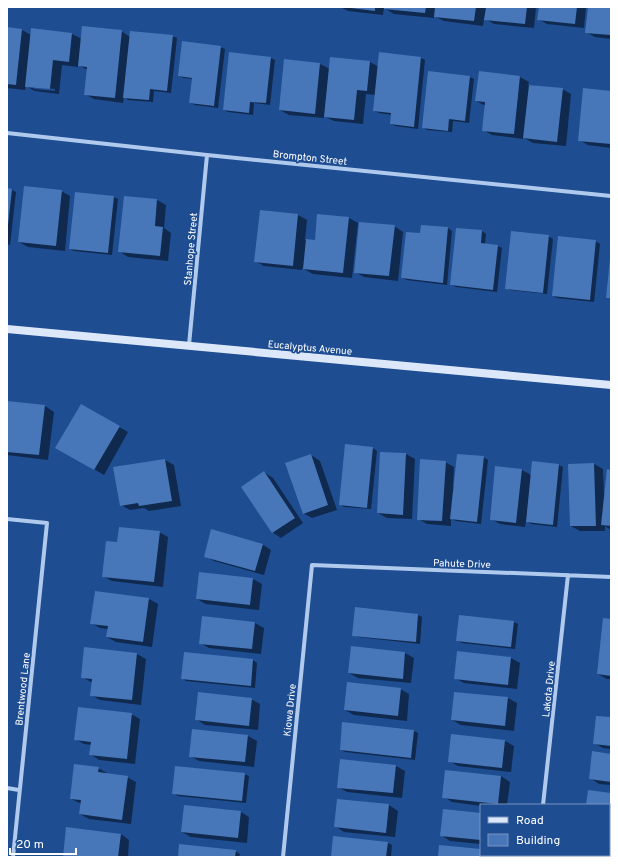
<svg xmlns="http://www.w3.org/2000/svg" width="618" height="864" font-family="Overpass,sans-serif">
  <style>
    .shadow { fill: #0007; fill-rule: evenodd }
    .building { fill: #4777b9 }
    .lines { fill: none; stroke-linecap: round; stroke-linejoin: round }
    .street { stroke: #b0caee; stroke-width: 4 }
    .secondary { stroke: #dce8fa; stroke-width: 8 }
    .labels { text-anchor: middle; stroke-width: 3.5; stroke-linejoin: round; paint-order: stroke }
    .street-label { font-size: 10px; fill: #fff; stroke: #1e4d92 }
  </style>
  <rect width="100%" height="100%" fill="#1e4d92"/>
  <path class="shadow" d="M340,7H536L534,28L494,24L484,18L483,26L444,21L434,16V18L394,14L384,8L383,15L348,11Z
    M540,7H586L584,28L547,24L538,19Z
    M589,7H611V39L595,37L586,32Z
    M7,28L22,30L31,35L32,29L72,34L82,39L121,31L130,37L172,36L177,38L171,93L154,91L153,102L128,100L124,97L123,103L94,99L85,94L88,70L78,65V67L62,65L59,94L35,91L26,86L25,90L7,88ZM34,87L55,89V91L34,89Z
    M220,47L225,49L218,108L195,105L190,103L193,79L184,78L179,76Z
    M380,53L421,58L425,60L418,129L395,126L391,124L392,115L379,113L374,111L376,95L366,94L363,124L334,121L324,116V118L289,115L280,110L320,64L330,69L331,58L370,62L379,67Z
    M271,58L275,60L270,105L254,103L253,115L228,112L224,110Z
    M470,77L474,79L469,123L453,121L452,132L427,130L423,127Z
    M520,77L529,82L528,85L562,89L571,94L566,146L533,143L523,137V139L492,135L483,130L486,106L476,101Z
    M611,92V148L588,145L579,140Z
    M7,189L12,190L16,192L10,245L7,244Z
    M61,191L70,196L65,251L28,247L19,242Z
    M114,197L118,199L112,255L74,251L70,249Z
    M125,197L157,200L166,205L164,228L171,233L168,261L128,257L119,251Z
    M261,211L298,215L307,220L305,240L315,241L349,218L358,223L352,278L313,274L302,268V270L264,266L255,261Z
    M394,226L403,232L398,281L364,277L355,272Z
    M422,226L448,228L452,231L447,285L407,280L402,278L421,234Z
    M457,229L482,231L486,234L485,244L498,246L502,248L497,292L456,287L451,285Z
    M548,236L553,239L547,294L510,290L506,288Z
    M595,241L600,244L594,302L557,298L553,296Z
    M7,402L45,406L54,412L48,460L7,455Z
    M81,405L128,432L104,475L57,448Z
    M373,448L377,451L371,509L344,507L340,504Z
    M406,454L415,459L412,519L387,518L378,513Z
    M311,455L320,461L337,510L312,518L303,513Z
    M483,457L488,460L481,524L456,521L451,518V526L427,524L418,519L445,462L454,467L453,486H455Z
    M165,460L174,465L181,506L149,511L144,508L130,510L121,505L115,468Z
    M594,464L603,469L604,494H605L611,471V530L605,526V531H580L571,526L569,465Z
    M559,465L563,467L557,527L531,524L526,521L525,527L500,524L491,519L522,470L531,475Z
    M264,472L273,478L303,523L281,538L272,532Z
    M159,532L168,537L163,587L112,581L103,576L118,543Z
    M262,544L271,550L264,575L214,561L205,556Z
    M253,579L262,584L259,610L206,604L197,599Z
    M95,592L149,599L158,604L152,647L116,642L107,637L108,629L100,628L91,623Z
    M356,608L418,615L422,617L420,644L358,637L353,635Z
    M611,620V679H607L598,674Z
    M514,622L518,624L515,649L462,643L458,641Z
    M255,623L264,628L261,654L209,648L200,643Z
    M352,647L405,653L414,658L411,683L358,678L349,673Z
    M185,653L253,660L257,663L255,688L186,681L182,678Z
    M137,654L146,659L141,705L100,700L91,695L93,682H91L82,677Z
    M511,658L520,663L517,689L464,683L455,678Z
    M400,689L409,694L407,721L354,715L345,710Z
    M454,693L508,698L517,703L514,731L461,725L452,720Z
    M251,699L260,704L258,730L205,725L196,719Z
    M131,714L140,719L135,764L99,760L90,754L91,745L84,744L75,739Z
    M611,718V749L603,748L594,743Z
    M343,723L414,731L418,733L415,760L345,752L341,750Z
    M248,736L257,741L254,767L199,761L190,756Z
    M505,741L514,746L511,772L458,766L449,761Z
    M611,755V785L599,784L590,778Z
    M396,766L405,771L402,798L347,792L338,787Z
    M98,768L107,773V774L127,777L136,782L131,824L89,819L80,814L82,804L71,799Z
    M244,774L249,776L246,803L178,796L173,793Z
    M501,776L510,782L507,805L481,806L452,802L444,797Z
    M338,800L389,805L398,811L395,837L344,832L335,826Z
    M241,812L249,817L247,843L191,837L182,832Z
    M481,814V844L450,841L441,835Z
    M609,830H611V857H588L585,855H609Z
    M121,834L129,840L128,857H64Z
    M388,843L392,845L391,857H332Z
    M481,850V855H499L502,857H439Z
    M235,851L240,854L239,857H179Z"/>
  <path class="building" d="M351,7H375V11L351,8Z
    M384,7H426L425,13L384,9Z
    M435,7H476L474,21L434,17Z
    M486,7H527L525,24L484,20Z
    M539,7H577L575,24L537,20Z
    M588,7H611V35L585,33Z
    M82,26L122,30L115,98L84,95L87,67L78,66Z
    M7,27L22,29L16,85L7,84Z
    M31,28L72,33L69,62L53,60L50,89L25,87Z
    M130,31L173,35L167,91L150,89L149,100L123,98Z
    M182,41L221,46L214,106L189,103L192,78L178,76Z
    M229,52L271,57L266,103L250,102L249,113L223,110Z
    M379,52L421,57L414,127L390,124L391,113L373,111Z
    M330,57L370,61L367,91L357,90L354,120L324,117Z
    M284,59L320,63L315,114L279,110Z
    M428,71L470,76L465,121L449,119L448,131L422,128Z
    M479,71L520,76L514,134L482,131L485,102L475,101Z
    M529,85L563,88L557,142L523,138Z
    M583,88L611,91V144L578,141Z
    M24,186L62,190L56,246L18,242Z
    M7,188L12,189L8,225H7Z
    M75,192L114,196L108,253L69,249Z
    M124,196L157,199L155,226L163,227L160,256L118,252Z
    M260,210L298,214L293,266L254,262Z
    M317,214L349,217L343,273L303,269L306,239L315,240Z
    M359,222L395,225L389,276L354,273Z
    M421,225L448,227L443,283L401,278L406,232L420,233Z
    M456,228L482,230L481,243L498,245L493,290L450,285Z
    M511,231L549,235L543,293L505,289Z
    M558,236L596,240L590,300L552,296Z
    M610,259H611V298H606Z
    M7,401L45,405L39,455L7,452Z
    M81,404L120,426L94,470L55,448Z
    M345,444L373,447L367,508L339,505Z
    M380,452L406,453L403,515L377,513Z
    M311,454L328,505L303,514L285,463Z
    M457,454L484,456L477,522L450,519Z
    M165,459L172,501L139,506L138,503L120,506L113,467Z
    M420,459L446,461L442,521L417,520Z
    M532,461L559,464L553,525L526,522Z
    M594,463L596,526H570L568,464Z
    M495,466L522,469L516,523L490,520Z
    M607,469L611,470V526L601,525Z
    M264,471L295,518L272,533L241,487Z
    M119,527L160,531L154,582L102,577L106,541L117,542Z
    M211,529L263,544L255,571L204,557Z
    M199,572L253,578L250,605L196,599Z
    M95,591L149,598L143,642L106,637L108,626L90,624Z
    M355,607L418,614L416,642L352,636Z
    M459,615L514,621L511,647L456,641Z
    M202,616L255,622L252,649L199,644Z
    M603,618L611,619V676L597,674Z
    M351,646L405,652L403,679L348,673Z
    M84,647L137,653L132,700L90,696L92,679L81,678Z
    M457,651L511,657L508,685L454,679Z
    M184,652L253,659L251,686L181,679Z
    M347,682L401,688L398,716L344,710Z
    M198,692L252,698L249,726L195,720Z
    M454,692L508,697L505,726L451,720Z
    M78,707L132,713L127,759L89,755L91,742L74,740Z
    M596,716L611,717V746L593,744Z
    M342,722L414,730L411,758L340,750Z
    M192,729L248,735L245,762L189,757Z
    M451,734L505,740L502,768L448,762Z
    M592,751L611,754V782L589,779Z
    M340,759L396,765L393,793L337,788Z
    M74,764L99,767L98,772L128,776L122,820L79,814L81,800L70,799Z
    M175,766L245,773L242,801L172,794Z
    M445,770L501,776L498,804L442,798Z
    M588,790L611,793V821H609V805H586Z
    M337,799L389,804L386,833L334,827Z
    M184,805L241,811L238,838L181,832Z
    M443,809L481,813V840L440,836Z
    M66,827L121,834L118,857H63Z
    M609,829H611V857L599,856V855H609Z
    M333,836L388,842L386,857H331Z
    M179,844L236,850L235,857H178Z
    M439,845L481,849V855H493V857H438Z"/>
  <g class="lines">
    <path class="street" d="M7,133L207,155L611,196
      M189,345L207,155
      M7,519L47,523L13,857
      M7,788L19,790
      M543,805L568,575
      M283,857L312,565L611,577
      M538,857V855"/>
    <path class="secondary" d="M7,329L611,385"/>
  </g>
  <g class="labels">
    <g class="street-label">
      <text transform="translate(310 157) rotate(6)" y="4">Brompton Street</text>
      <text transform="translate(190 249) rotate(-85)" y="4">Stanhope Street</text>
      <text transform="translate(310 347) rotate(5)" y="4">Eucalyptus Avenue</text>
      <text transform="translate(462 563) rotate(2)" y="4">Pahute Drive</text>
      <text transform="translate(22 689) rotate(-84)" y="4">Brentwood Lane</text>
      <text transform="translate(548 689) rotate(-84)" y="4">Lakota Drive</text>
      <text transform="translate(289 710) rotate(-84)" y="4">Kiowa Drive</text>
    </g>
  </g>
  <rect width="618" height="864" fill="none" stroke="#ffffff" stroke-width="16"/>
  <rect x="480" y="804" width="130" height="52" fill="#1e4d92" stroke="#7894be"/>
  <rect x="488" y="817" width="20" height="6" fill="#dce8fa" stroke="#7894be"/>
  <text x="516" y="824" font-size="12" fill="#ffffff">Road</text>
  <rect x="488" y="834" width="20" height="12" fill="#4777b9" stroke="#7894be"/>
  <text x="516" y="844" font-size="12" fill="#ffffff">Building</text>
  <path d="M10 848v6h66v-6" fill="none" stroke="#ffffff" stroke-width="2"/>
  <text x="16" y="848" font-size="12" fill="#ffffff" stroke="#1e4d92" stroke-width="3" paint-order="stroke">20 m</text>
</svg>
